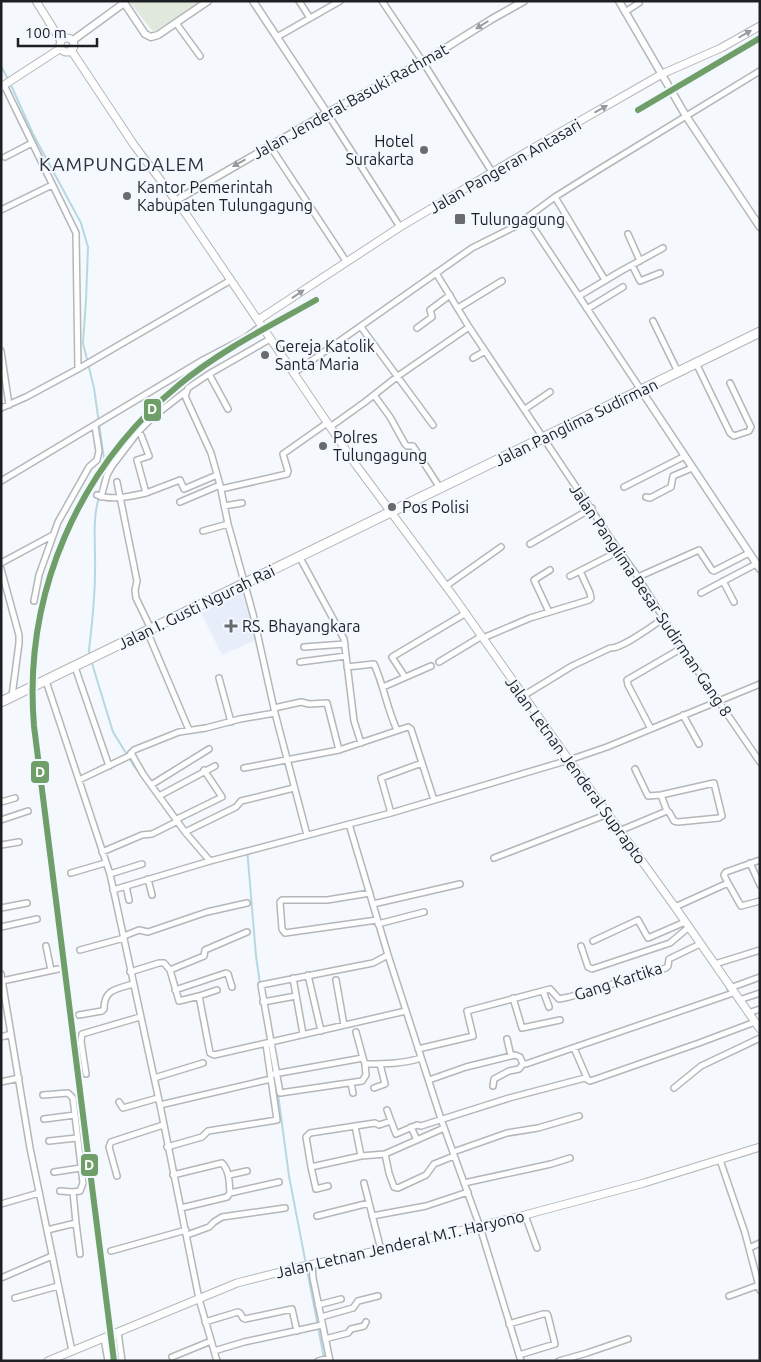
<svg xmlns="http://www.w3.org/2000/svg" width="761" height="1362" font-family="Ubuntu,sans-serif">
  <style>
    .built { fill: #e7eef9 }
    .green { fill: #e0e9dc }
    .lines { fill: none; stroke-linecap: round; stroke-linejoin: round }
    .stream { stroke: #b6d9e1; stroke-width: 2 }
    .minor-casing { stroke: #b4b7b9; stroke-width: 8 }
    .tertiary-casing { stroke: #b4b7b9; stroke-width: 9 }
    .secondary-casing { stroke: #b4b7b9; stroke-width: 9 }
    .trunk-casing { stroke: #b4b7b9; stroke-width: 11 }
    .minor { stroke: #fefeff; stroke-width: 5 }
    .tertiary { stroke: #fefeff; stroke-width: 6 }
    .secondary { stroke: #fefeff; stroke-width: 7 }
    .trunk { stroke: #fefeff; stroke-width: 9 }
    .rail-1-casing { stroke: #f2f8ff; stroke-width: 10 }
    .rail-1 { stroke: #6f9e68; stroke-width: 6 }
    .oneway { fill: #999a9c }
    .poi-dot { fill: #696b6e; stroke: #f2f8ff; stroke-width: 2 }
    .labels { text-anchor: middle; stroke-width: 4; stroke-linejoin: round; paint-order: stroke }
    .street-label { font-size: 16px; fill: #1d1f22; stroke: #f2f8ff }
    .poi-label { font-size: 16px; fill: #1d1f22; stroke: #f2f8ff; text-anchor: start }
    .quarter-label { font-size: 19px; letter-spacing: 1px; fill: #2d3239; stroke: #f2f8ff }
    .line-badge { stroke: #f2f8ff; stroke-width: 2 }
    .badge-label { font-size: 14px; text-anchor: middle; font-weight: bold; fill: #fff }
  </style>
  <rect width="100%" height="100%" fill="#f5f8fc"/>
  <path class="built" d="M244,591L258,639L222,655L201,613Z"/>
  <path class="green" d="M129,1H203L153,32Z"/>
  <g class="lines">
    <path class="stream" d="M1,66L8,79
      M10,83L33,134L81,223L88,247L86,300L83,343L94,388L106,473
      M90,656L89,650C92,624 95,599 95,573C96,542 91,520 101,489
      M91,660L113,732L134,766L162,804
      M229,853L247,848L256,956L260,984
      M278,1094L289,1176L324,1358"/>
    <g class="minor-casing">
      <path id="minor" d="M299,1L310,18
        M382,1L423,62L492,172
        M625,12L639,3
        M176,23L200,56
        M277,37L340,1
        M4,85L76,233L78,369
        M327,113L400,227
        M270,146L346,261
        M5,157L32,143
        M555,197L605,280
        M1,210L52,185
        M527,218L641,390
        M628,234L640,261
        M632,265L640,281L660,273
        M436,273L469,327L619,551L636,574L682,648L760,762
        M579,296L621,271L663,248
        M458,308L502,281
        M587,309L623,287
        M653,321L678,372
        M361,327L433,425
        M417,328L432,317L430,310L450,295
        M270,339L209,374L188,388L185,396L211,453L220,485L228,524L253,614L275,713L307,835
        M1,351L9,405
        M473,358L485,351
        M696,363L730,433L734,436L749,431L751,427L730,383
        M294,373L472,248L514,227L555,197L598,170L760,71
        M209,374L228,409
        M374,395L390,417L405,444L407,446H413L440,488
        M1,408L26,397L78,369L231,280
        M525,409L550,392
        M330,427L365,402L398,376L469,327
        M138,432L141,435L149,456L137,460L146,493L180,480L184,489L217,475
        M1,481L203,360L245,338L261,326
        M117,482L137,581L135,590L136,598L151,629
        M624,487L685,456
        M221,489L287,474L288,471L283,454L327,423
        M97,495C112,501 131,496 146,493
        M101,497L107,475L112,466L138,432L153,417L185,392
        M646,497L650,498L671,487L673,476L692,468
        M180,502L220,485
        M224,506L242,503
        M203,531L228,524
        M530,544L592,508
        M299,556L344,639L354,721L361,743
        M1,563L53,535
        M1,569L19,635V643L12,696
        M570,576L619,551
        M638,577L699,550L712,570L714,571L749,553
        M723,581L734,602
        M446,586L501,547
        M701,593L756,564
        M34,601L39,575L58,522L89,467L97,460L99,451L95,426
        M549,612L534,580L550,570
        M147,631L189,730
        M483,638L530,618L589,600L591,598L590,593L580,571
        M304,647L345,644
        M300,662L346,656
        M439,662L482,636
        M75,667L109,766
        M347,667L374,664C384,686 387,709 397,730
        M405,677L392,657L466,613
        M219,678L231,722
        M46,681L110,874L160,1105L199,1299L217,1361
        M383,687L431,666
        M523,696L572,666L610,648C622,649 652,626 663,619
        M274,708L301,702L309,704L327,703L339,750
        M683,715L699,744
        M651,729L628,685L627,680L682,648
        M131,753L143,774L185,832L210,861
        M244,768L339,750L408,727L411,729L434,800
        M79,780L129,756L134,750L179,732L206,728L240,719L275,713
        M151,785L209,749
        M661,795L667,811
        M159,796L215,766
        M1,802L15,798
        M391,813L381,778L422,763
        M177,819L222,797L204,770
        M1,820L28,811
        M349,824L388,955L441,1119L480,1227L521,1361
        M619,831L667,811L669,812L674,821L678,822L719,818L722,816L714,783L661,795L648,796L635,769
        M185,832L236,807L241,801L294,788
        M1,845L19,842
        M102,852L142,835L152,834L178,821
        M494,858L608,814
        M750,863L760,885
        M71,873L105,863
        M110,874L142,864
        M148,879L152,895
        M728,883L741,906L760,901
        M126,886L129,900
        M113,890L210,861L391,813L569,760L607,747L760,684
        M370,893L327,900H282L280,902L282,929L285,933L377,920
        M373,904L460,884
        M675,907L728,883L724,875L726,872L760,860
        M1,908L27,903
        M378,924L424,912
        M1,927L37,919
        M124,936L139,930L148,932L207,912L247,903
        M593,941L638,920L648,938L685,922
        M46,946L51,970
        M581,946L588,967L592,969L670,943L689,927
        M80,950L124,938
        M715,964L760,950
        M170,970L204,956L205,950L247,932
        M130,972L159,963H164L170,970L179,1001L199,996L210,1053L214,1055L406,1011
        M1,974L30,1148L72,1351
        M308,975L321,1031
        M293,978L303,1034
        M336,980L344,1025
        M2,981L58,969
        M730,988L760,977
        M175,990L226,973L228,974L232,987
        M543,991L549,1007
        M199,996L217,990
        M513,998L522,1028L560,1020
        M739,1000L760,993
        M263,1002L296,996
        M748,1013L760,1009
        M79,1015L102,1011L104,1009C104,989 117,989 133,984
        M356,1032L363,1058
        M1,1037L11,1034
        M507,1039L511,1056
        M574,1048L587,1078
        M418,1049L473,1036L467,1011L550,989L559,999L569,997L666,968L668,966L669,959L700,944
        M365,1064L366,1075L362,1081L280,1093L261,985L373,963L388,955
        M86,1074L81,1041L82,1034L140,1017
        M274,1074L363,1058L365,1064C385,1064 402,1064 421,1058
        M154,1078L203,1063
        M429,1080L466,1067L515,1055L520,1057L523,1064H526L733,993
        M1,1082L19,1078
        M351,1083L353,1093
        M493,1086L494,1079L509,1071L519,1069L523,1064
        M374,1088L385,1084L380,1064
        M674,1088L701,1066L760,1038
        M43,1095L68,1093L73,1098L83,1183L80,1191L73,1192L76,1223L47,1230
        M119,1102L123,1108L158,1098
        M160,1105L271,1079
        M387,1110L391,1121
        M44,1119L75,1115
        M355,1126L361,1156
        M411,1127L417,1140
        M444,1128L385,1154L361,1156L311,1167L306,1137L310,1133L375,1123L379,1125L391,1121L396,1134L417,1125L421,1126L509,1098L585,1078L590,1081L596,1079L699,1043L755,1022
        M49,1141L77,1138
        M167,1147L202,1137L208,1131L277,1120L266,1044
        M453,1152L507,1133L538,1128L579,1116
        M385,1154L389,1173L394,1187L398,1188L426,1175L434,1164L454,1156
        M720,1160L745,1233L760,1290
        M311,1167L316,1189L328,1186
        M54,1172L81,1168
        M173,1175L222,1163C230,1171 229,1183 230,1193
        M229,1175L247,1171
        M117,1176L109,1147L111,1142L163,1125
        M364,1183L381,1250
        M464,1183L551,1164L570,1158
        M60,1191L73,1192
        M1,1204L39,1193
        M181,1208L227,1197L230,1193L279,1182
        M525,1215L537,1248
        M317,1216L369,1203
        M372,1216L426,1206L468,1192
        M76,1223L80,1254
        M187,1235L209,1227L214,1222L222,1217L285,1208
        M749,1248L760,1243
        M111,1251L186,1230
        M312,1264L313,1278L330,1361
        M1,1278L52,1256
        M729,1296L759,1285
        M15,1298L58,1286
        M318,1305L341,1299
        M321,1317L353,1308L358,1301L378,1296
        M205,1322L238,1312L240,1313L243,1318L245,1319L292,1309L297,1331
        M509,1324L543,1314H547L548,1316L555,1344L519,1355
        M118,1332L122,1361
        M104,1338L108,1361
        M325,1339L348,1333L351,1329L364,1326L366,1322
        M214,1351L244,1342L322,1325
        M172,1357L211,1341
        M318,1361L329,1358
        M559,1361L587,1353L628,1339"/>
    </g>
    <g class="tertiary-casing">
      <path id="tertiary" d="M123,1L145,34L151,37L158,35L208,1
        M253,1L327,113
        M619,1L686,116L760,227
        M72,41L124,3
        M175,201L327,113L423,62L492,19L524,1
        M641,390L760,569"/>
    </g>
    <g class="secondary-casing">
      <path id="secondary" d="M36,1L61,41
        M60 45a7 7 0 1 1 14 0a7 7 0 1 1-14 0Z
        M71,50L134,145L186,214L356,465L454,597L569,760L675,907L760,1029
        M1,87L61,48
        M258,320L400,227L557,134L662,74L721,48L760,26
        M48,1361L237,1283L304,1266L381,1250L525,1215L644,1183L760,1147"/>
    </g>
    <g class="trunk-casing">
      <path id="trunk" d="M1,702L760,332"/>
    </g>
    <use href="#minor" class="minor"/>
    <use href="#tertiary" class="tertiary"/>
    <use href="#secondary" class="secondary"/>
    <use href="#trunk" class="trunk"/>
    <g class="rail-1-casing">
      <path id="rail-1" d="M638,110L760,38
        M114,1361L34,726C23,594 78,468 180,384C221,350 270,326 316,300"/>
    </g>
    <use href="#rail-1" class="rail-1"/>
  </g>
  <defs><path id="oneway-solid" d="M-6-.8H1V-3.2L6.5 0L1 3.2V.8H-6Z" transform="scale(1.25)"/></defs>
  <g class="oneway">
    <use href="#oneway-solid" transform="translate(482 25) rotate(148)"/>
    <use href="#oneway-solid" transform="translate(745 34) rotate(-30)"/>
    <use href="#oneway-solid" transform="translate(601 109) rotate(-29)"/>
    <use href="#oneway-solid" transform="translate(239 163) rotate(151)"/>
    <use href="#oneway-solid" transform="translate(298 294) rotate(-34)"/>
  </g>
  <g class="poi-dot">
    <circle cx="424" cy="150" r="5"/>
    <circle cx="127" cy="196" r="5"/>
    <rect x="454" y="213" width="12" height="12" rx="2.5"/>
    <circle cx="265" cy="355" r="5"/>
    <circle cx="323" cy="446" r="5"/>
    <circle cx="392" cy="507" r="5"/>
    <path d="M228.5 618.5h5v5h5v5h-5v5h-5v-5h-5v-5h5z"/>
  </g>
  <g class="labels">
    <g class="street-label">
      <text transform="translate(350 101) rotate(-29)" y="6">Jalan Jenderal Basuki Rachmat</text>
      <text transform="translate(505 166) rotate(-30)" y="6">Jalan Pangeran Antasari</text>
      <text transform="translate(576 422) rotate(-26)" y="6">Jalan Panglima Sudirman</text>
      <text transform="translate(651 600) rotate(56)" y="6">Jalan Panglima Besar Sudirman Gang 8</text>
      <text transform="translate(196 607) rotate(-26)" y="6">Jalan I. Gusti Ngurah Rai</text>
      <text transform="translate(576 770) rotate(54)" y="6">Jalan Letnan Jenderal Suprapto</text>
      <text transform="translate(618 981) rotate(-18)" y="6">Gang Kartika</text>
      <text transform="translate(400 1244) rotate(-13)" y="6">Jalan Letnan Jenderal M.T. Haryono</text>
    </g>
    <g class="poi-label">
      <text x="414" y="147" text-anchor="end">Hotel<tspan x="414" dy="18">Surakarta</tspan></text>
      <text x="137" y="193">Kantor Pemerintah<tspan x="137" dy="18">Kabupaten Tulungagung</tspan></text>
      <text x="471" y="225">Tulungagung</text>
      <text x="275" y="352">Gereja Katolik<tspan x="275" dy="18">Santa Maria</tspan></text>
      <text x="333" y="443">Polres<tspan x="333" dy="18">Tulungagung</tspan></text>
      <text x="402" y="513">Pos Polisi</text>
      <text x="242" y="632">RS. Bhayangkara</text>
    </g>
    <g class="quarter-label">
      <text x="122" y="171">KAMPUNGDALEM</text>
    </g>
  </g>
  <g class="line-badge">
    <rect x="143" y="398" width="19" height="24" rx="5" fill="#6f9e68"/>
    <rect x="30" y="760" width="20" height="24" rx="5" fill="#6f9e68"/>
    <rect x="80" y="1153" width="19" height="24" rx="5" fill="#6f9e68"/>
  </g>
  <g class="badge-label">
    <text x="152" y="414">D</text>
    <text x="40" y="777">D</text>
    <text x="89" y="1170">D</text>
  </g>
  <rect width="761" height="1362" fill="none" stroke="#1d1f22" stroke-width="5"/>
  <path d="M18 38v8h79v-8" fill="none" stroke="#1d1f22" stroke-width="2.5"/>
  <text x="25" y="38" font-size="15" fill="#1d1f22" stroke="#f2f8ff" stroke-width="4" paint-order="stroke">100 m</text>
</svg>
